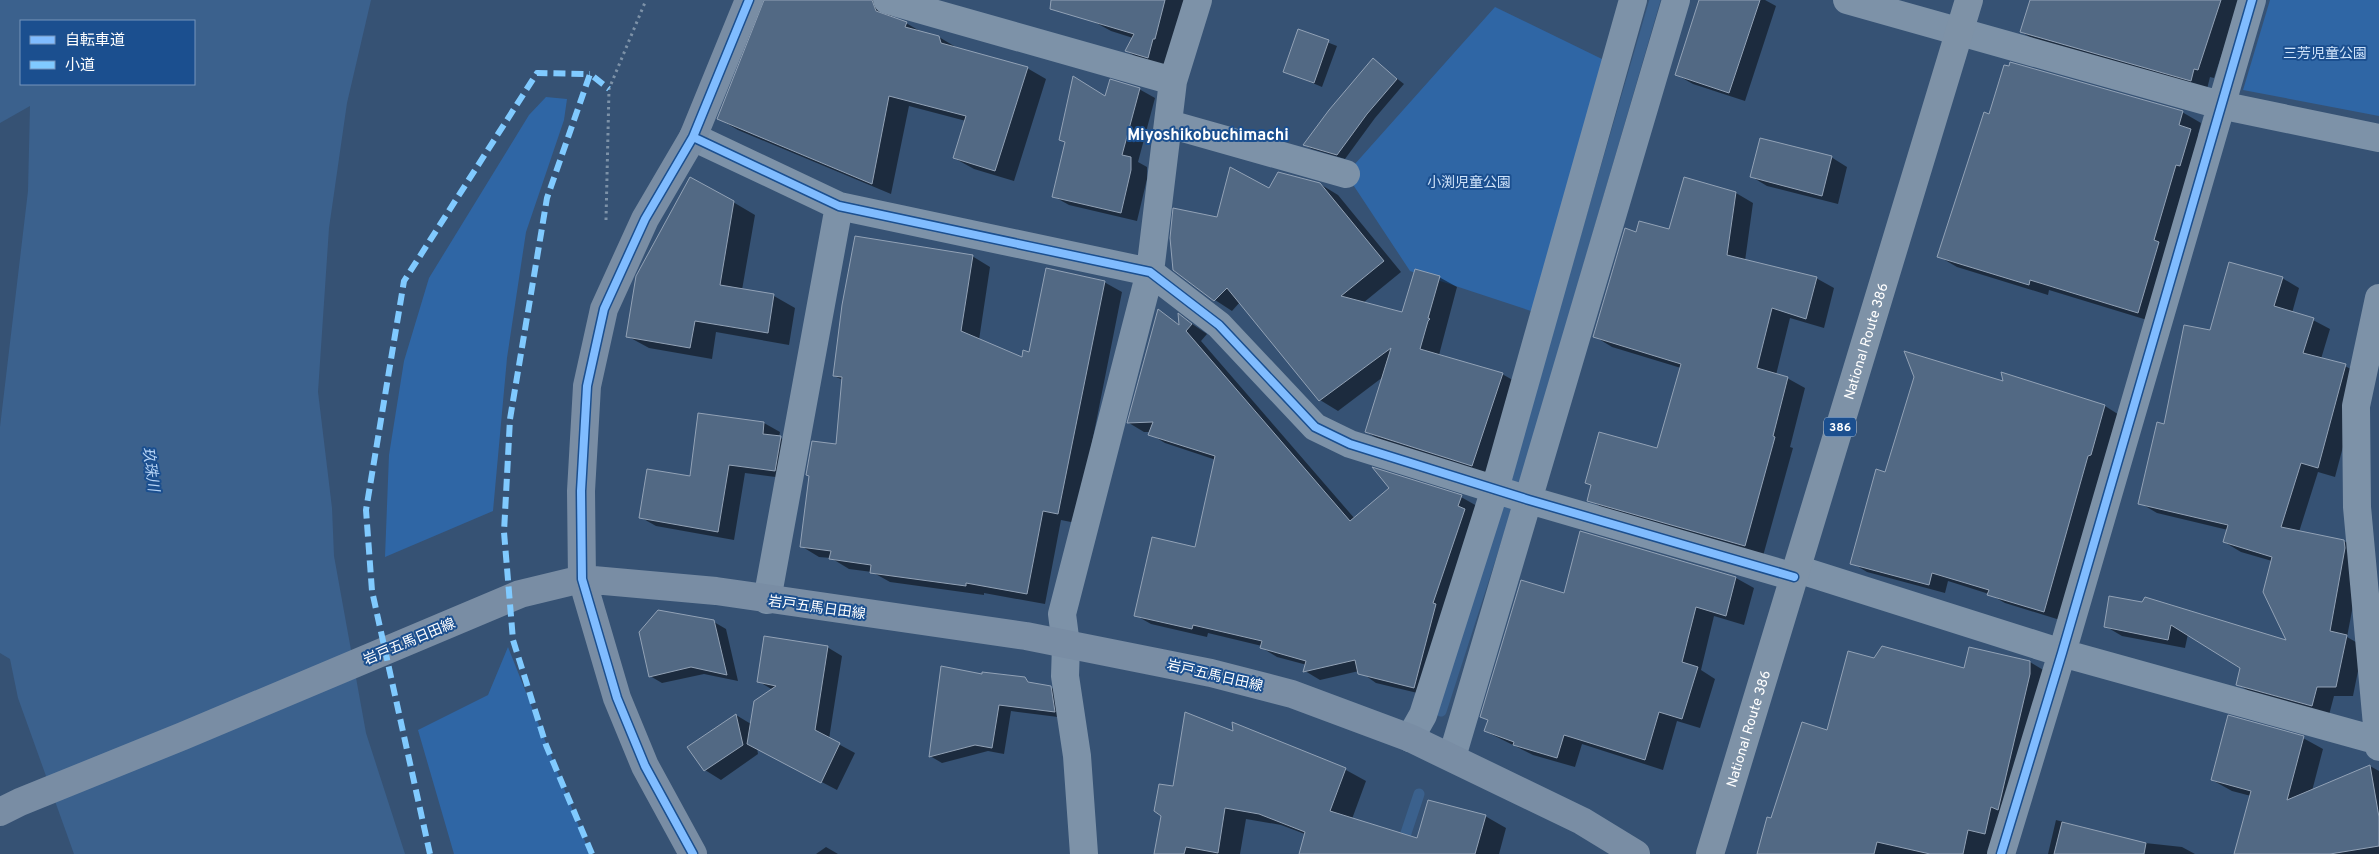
<svg xmlns="http://www.w3.org/2000/svg" width="2379" height="854" font-family="Overpass,'Noto Sans JP',sans-serif">
  <style>
    .green { fill: #2f66a5 }
    .water { fill: #3b618d; fill-rule: evenodd }
    .shadow { fill: #0007 }
    .lines { fill: none; stroke-linecap: round; stroke-linejoin: round }
    .stream { stroke: #3b618d; stroke-width: 11 }
    .building { fill: #526984; stroke: #92a2b6 }
    .path { stroke: #7d92a8; stroke-width: 3; stroke-dasharray: 2.5 4; stroke-linecap: butt }
    .street { stroke: #7d92a8; stroke-width: 28 }
    .secondary { stroke: #798da4; stroke-width: 28 }
    .highway { stroke: #7e92a7; stroke-width: 28 }
    .quiet { stroke: #80caff; stroke-width: 6; stroke-dasharray: 12 6; stroke-linecap: butt }
    .cycleway-casing { stroke: #1b4f8f; stroke-width: 11 }
    .cycleway { stroke: #80bcff; stroke-width: 8 }
    .labels { text-anchor: middle; stroke-width: 4; stroke-linejoin: round; paint-order: stroke }
    .shield { fill: #1b4f8f; stroke: #bbcadd; stroke-width: 1 }
    .shield-label { font-size: 12px; font-weight: bold; fill: #fff }
    .park-label { font-size: 14px; fill: #cfe3fa; stroke: #1b4f8f }
    .street-label { font-size: 14px; fill: #fff; stroke: #1b4f8f }
    .water-label { font-size: 15px; font-style: italic; fill: #b5d3f5; stroke: #1b4f8f }
    .quarter-label { font-size: 16px; font-weight: bold; fill: #fff; stroke: #1b4f8f }
  </style>
  <rect width="100%" height="100%" fill="#365274"/>
  <path class="green" d="M2270,0H2379V116L2243,90Z
    M1495,7L1604,60L1534,312L1410,271L1346,174Z
    M546,97L567,99L564,120L526,232L507,358L493,511L385,557L389,455L404,361L429,278L529,115Z
    M508,647L590,854H454L418,730L488,695Z"/>
  <path class="water" d="M0,0H371L347,103L329,228L318,392L332,508L334,556L366,733L405,854H74L18,698L10,659L0,653V427L28,191L30,106L0,123ZM21,21H194V84H21Z"/>
  <path class="shadow" d="M765,0H895L891,7L893,19L906,23L925,34L939,37L959,49L1027,68L1046,79L1014,181L974,169L954,158L966,121L909,106L891,194L738,130L719,119Z
    M1054,0H1188L1168,68L1146,62L1126,51L1133,38L1111,31Z
    M1701,0H1765L1776,6L1745,101L1693,84L1677,75Z
    M2031,0H2242L2238,5L2214,78L2210,77L2207,89L2037,41L2021,32Z
    M1299,31L1337,46L1322,87L1284,71Z
    M1373,60L1404,84L1375,118L1345,159L1312,149L1304,145Z
    M1139,89L1155,98L1138,162L1147,167V179L1137,221L1069,205L1053,196L1066,143L1060,140L1106,97Z
    M2182,112L2201,123L2198,135L2209,141L2157,323L2049,290L2048,295L1957,267L1938,256L1990,115Z
    M1831,157L1847,167L1838,204L1767,186L1752,177Z
    M1320,184L1338,195L1401,272L1363,303L1403,313L1439,277L1457,287L1439,355L1502,374L1520,384L1490,475L1384,442L1366,432L1383,377L1338,411L1320,400L1240,302L1232,311L1215,300L1218,219L1269,190Z
    M1736,193L1753,203L1745,261L1816,278L1834,288L1824,328L1790,318L1776,375L1787,378L1805,388L1790,447L1793,448L1763,556L1607,510L1589,500L1592,486L1586,482L1658,450L1681,368L1612,347L1594,336L1637,233L1670,231Z
    M733,202L755,215L742,290L774,296L795,308L789,345L716,332L712,359L649,348L627,336Z
    M972,256L990,267L979,340L1023,359L1104,282L1122,292L1076,523L1061,520L1045,604L984,593V595L890,582L872,572L849,569L831,558L819,557L801,546L837,446L843,380L834,376Z
    M2282,278L2299,288L2292,313L2313,320L2330,329L2321,359L2345,366L2362,375L2335,477L2318,472L2299,532L2344,541L2361,551L2362,558L2347,637L2363,646L2353,696H2334L2329,715L2254,694L2237,684L2242,668L2188,634L2185,648L2122,636L2105,626L2110,597L2288,642L2272,561L2241,552L2224,542L2228,530L2157,513L2140,503L2165,426L2211,332Z
    M1158,311L1180,325L1179,315L1207,334L1201,341L1355,519L1461,497L1477,506L1430,696L1376,683L1359,671L1320,680L1305,671L1307,665L1277,657L1262,648V646L1208,633L1207,637L1151,624L1135,615L1196,549L1216,460L1165,443L1150,434L1151,432H1144L1129,423Z
    M2003,374L2105,406L2121,416L2060,620L2005,603L1989,594L1948,581L1945,593L1867,572L1852,563L1886,473L2004,383Z
    M764,423L780,432L779,437L796,447L791,479L745,473L734,540L656,526L640,517Z
    M1580,533L1736,578L1754,588L1744,625L1714,616L1701,670L1715,679L1700,728L1677,721L1663,770L1582,744L1575,767L1533,755L1485,731L1489,721L1482,716L1565,595Z
    M714,622L726,629L738,681L704,674L662,683L650,676Z
    M827,647L842,656L829,739L855,753L837,790L757,748L758,754L721,780L705,770L736,715L751,724L773,690L758,681Z
    M1874,660L1965,670L2030,662L2050,674L1998,854H1761L1772,819Z
    M983,675L1024,679L1034,685L1050,687L1063,694L1066,718L1011,711L1004,754L988,751L942,763L930,756Z
    M1233,724L1346,770L1366,781L1352,819L1418,840L1485,816L1506,828L1499,854H1300L1305,834L1281,825L1246,819L1240,854H1157L1174,788L1234,733Z
    M2303,738L2323,749L2312,791L2370,766L2379,771V854H2262L2251,796L2232,791L2212,780Z
    M2056,820L2136,842L2182,847L2195,854H2048Z
    M826,847L838,854H816Z"/>
  <g class="lines">
    <path class="stream" d="M1441,711L1511,494L1655,0
      M1399,854L1419,794"/>
  </g>
  <path class="building" d="M764,0H872L876,11L907,22L905,27L939,36L941,43L1028,67L995,171L953,158L966,116L889,96L872,184L717,119Z
    M1051,0H1165L1155,39H1153L1148,58L1125,51L1134,34L1050,9Z
    M1699,0H1760L1729,93L1675,75Z
    M2030,0H2221L2198,70L2194,69L2191,81L2020,32Z
    M1298,29L1329,40L1314,83L1283,72Z
    M1373,58L1397,79L1367,114L1337,155L1303,145L1329,110Z
    M2010,62L2183,111L2179,125L2191,129L2180,166L2176,165L2154,240L2159,242L2138,313L2030,280L2029,285L1937,257L1984,112L1989,114L2004,65L2009,66Z
    M1073,76L1105,96L1110,79L1140,88L1122,155L1131,157V170L1121,213L1052,197L1065,142L1059,140Z
    M1760,138L1832,156L1822,196L1750,177Z
    M1230,167L1269,188L1278,172L1320,183L1384,261L1341,296L1402,312L1415,269L1440,276L1428,318L1430,319L1428,321L1420,349L1503,373L1472,466L1365,432L1391,348L1319,401L1227,288L1214,301L1173,270L1170,238L1173,208L1217,217Z
    M690,177L734,201L720,285L774,294L768,333L695,321L690,348L626,337L636,276Z
    M1684,177L1736,192L1727,255L1817,277L1806,319L1772,308L1757,368L1788,377L1773,436L1775,437L1745,546L1587,501L1591,485L1585,483L1599,432L1657,448L1681,364L1593,337L1625,228L1636,232L1639,221L1669,229Z
    M855,236L973,255L961,331L1022,357L1023,350L1029,352L1046,268L1105,281L1058,514L1043,511L1027,594L966,583V586L870,573L871,565L829,559L831,551L800,547L809,476L806,475L812,441L836,444L842,377L833,376L842,305Z
    M2229,262L2283,277L2274,306L2314,318L2303,353L2346,364L2318,468L2301,463L2281,527L2344,540L2345,548L2330,631L2347,635L2336,687H2317L2312,706L2236,685L2240,668L2171,625L2168,640L2104,627L2109,596L2142,602L2145,597L2286,640L2263,592L2272,557L2223,542L2228,525L2138,504L2157,422L2164,424L2184,325L2210,330Z
    M1158,309L1179,325L1178,313L1192,324L1186,331L1350,521L1389,488L1372,467L1462,495L1458,506L1465,509L1433,603L1436,604L1414,688L1358,674L1355,660L1303,672L1306,661L1260,648L1262,641L1193,625L1192,629L1134,616L1152,537L1195,547L1215,456L1148,435L1153,422L1127,423Z
    M1904,351L2003,381L2001,372L2105,405L2091,455L2088,456L2044,612L1987,595L1989,590L1932,573L1929,585L1850,564L1876,469L1885,472L1914,377Z
    M698,413L764,422L763,434L781,436L775,471L729,465L718,532L639,518L647,469L690,476Z
    M1580,531L1736,577L1726,616L1696,607L1682,662L1698,667L1682,719L1659,712L1645,760L1564,735L1557,758L1513,745L1514,742L1484,731L1488,720L1480,717L1521,580L1564,593Z
    M658,610L714,620L727,675L691,667L649,677L639,632Z
    M764,636L828,646L815,730L840,743L821,783L747,744L754,701L776,686L757,682Z
    M1882,646L1964,668L1969,647L2030,661V674L1998,810L1991,807L1985,834L1968,830L1963,854H1930L1877,842L1874,854H1757L1767,817L1771,818L1802,722L1827,730L1848,651L1874,658Z
    M941,666L982,674V672L1025,677L1028,682L1051,686L1055,712L999,705L992,748L975,745L929,757Z
    M1185,712L1233,731L1232,722L1346,768L1330,811L1417,838L1428,800L1486,815L1475,854H1299L1305,832L1259,814L1225,808L1218,853L1186,847L1184,854H1154L1161,816L1154,811L1159,784L1173,786Z
    M736,714L743,745L704,771L687,747Z
    M2228,715L2304,736L2287,800L2370,765L2379,817V846L2330,854H2234L2251,791L2211,780Z
    M2062,822L2146,843L2144,854H2054Z"/>
  <g class="lines">
    <path class="path" d="M606,220L609,89L646,0"/>
    <path class="street" d="M887,0L1173,81
      M1847,0L2220,105L2379,138
      M1169,124L1346,174
      M693,137L839,206L1150,272L1219,325L1315,427L1350,444L1529,500L1794,577
      M2379,298L2356,406L2357,507L2379,747
      M1797,569L2062,653L2379,741
      M767,600L839,206
      M1410,738L1423,715L1495,489L1633,0
      M1452,757L1676,0
      M1084,854L1077,756L1065,676L1066,645L1062,614L1150,272L1173,81L1198,0
      M2001,854L2062,653L2252,0"/>
    <path class="secondary" d="M0,812L20,802L183,736L520,594L582,579L716,591L1026,636L1211,673L1292,694L1410,738L1582,821L1636,854
      M693,854L645,766L617,698L582,579L581,491L587,386L604,309L645,219L693,137L749,0"/>
    <path class="highway" id="s1" d="M1710,854L1969,0"/>
    <path class="quiet" d="M430,854L372,591L366,510L404,281L537,73L590,74
      M592,854L546,745L513,640L504,532L510,419L547,198L590,74L609,89"/>
    <g class="cycleway-casing">
      <path id="cycleway" d="M693,137L839,206L1150,272L1219,325L1315,427L1350,444L1529,500L1794,577
        M693,854L645,766L617,698L582,579L581,491L587,386L604,309L645,219L693,137L749,0
        M2001,854L2062,653L2252,0"/>
    </g>
    <use href="#cycleway" class="cycleway"/>
  </g>
  <g class="labels">
    <rect class="shield" x="1824" y="417.5" width="32" height="19" rx="4"/>
    <g class="shield-label">
      <text x="1840" y="431">386</text>
    </g>
    <g class="park-label">
      <text x="2325" y="58">三芳児童公園</text>
      <text x="1469" y="187">小渕児童公園</text>
    </g>
    <g class="street-label">
      <text dy="5" stroke="none"><textPath href="#s1" startOffset="536">National Route 386</textPath></text>
      <text transform="translate(817 607) rotate(8)" y="5">岩戸五馬日田線</text>
      <text transform="translate(409 641) rotate(-23)" y="5">岩戸五馬日田線</text>
      <text transform="translate(1215 675) rotate(13)" y="5">岩戸五馬日田線</text>
      <text dy="5" stroke="none"><textPath href="#s1" startOffset="131">National Route 386</textPath></text>
    </g>
    <g class="water-label">
      <text transform="translate(151 469) rotate(82)" y="5">玖珠川</text>
    </g>
    <g class="quarter-label">
      <text x="1208" y="140">Miyoshikobuchimachi</text>
    </g>
  </g>
  <rect x="20" y="20" width="175" height="65" fill="#1b4f8f" stroke="#7695bc"/>
  <rect x="30" y="36" width="25" height="8" fill="#80bcff" stroke="#7695bc"/>
  <text x="65" y="45" font-size="15" fill="#ffffff">自転車道</text>
  <rect x="30" y="61" width="25" height="8" fill="#80caff" stroke="#7695bc"/>
  <text x="65" y="70" font-size="15" fill="#ffffff">小道</text>
</svg>
